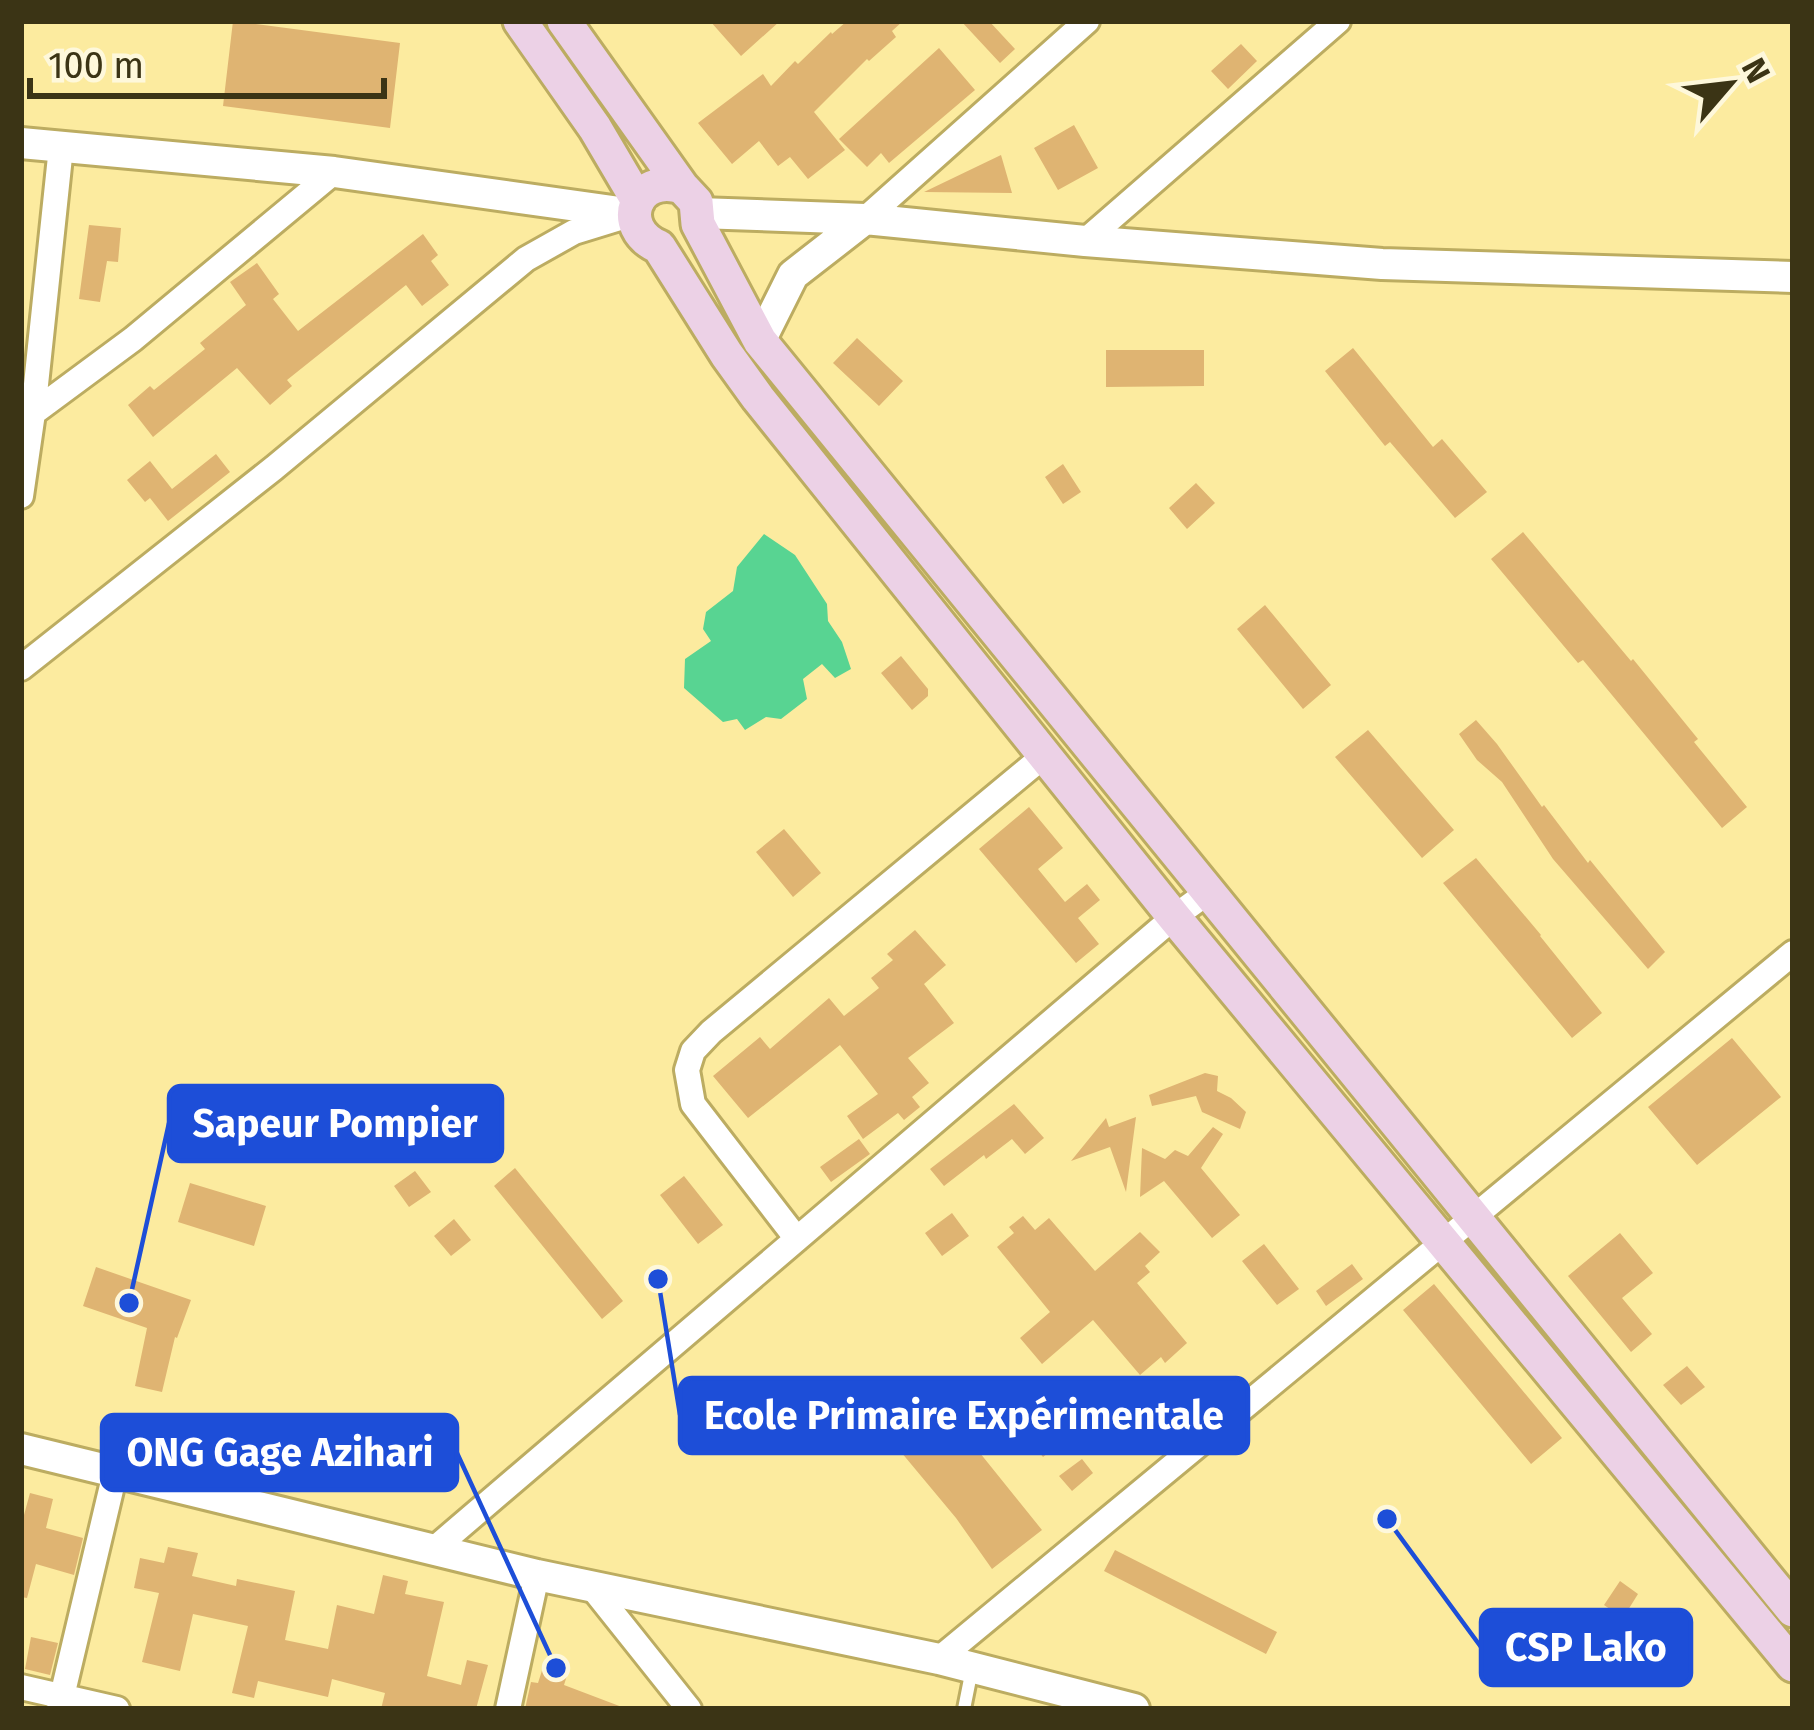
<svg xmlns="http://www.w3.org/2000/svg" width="1814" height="1730" font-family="'Fira Sans',sans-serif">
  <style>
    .forest { fill: #58d492 }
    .building { fill: #dfb472 }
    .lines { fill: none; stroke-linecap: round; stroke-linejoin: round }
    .service-casing { stroke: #bcac61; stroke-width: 18 }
    .minor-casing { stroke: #bcac61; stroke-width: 30 }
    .tertiary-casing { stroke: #bcac61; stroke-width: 36 }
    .secondary-casing { stroke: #bcac61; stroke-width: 39 }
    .service { stroke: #fff; stroke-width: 12 }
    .minor { stroke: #fff; stroke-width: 24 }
    .tertiary { stroke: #fff; stroke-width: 30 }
    .secondary { stroke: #ecd1e6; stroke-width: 33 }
    .leader { fill: none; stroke: #1d4ed8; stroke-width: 4.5 }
    .callout-dot { fill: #1d4ed8; stroke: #fef8db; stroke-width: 4.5 }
    .callout { fill: #1d4ed8; stroke: #1d4ed8; stroke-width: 4.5 }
    .callout-label { font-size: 39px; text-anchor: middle; font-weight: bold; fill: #fff }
  </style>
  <rect width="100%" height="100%" fill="#fceb9f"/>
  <path class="forest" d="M764,534L795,555L827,604L828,621L842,642L851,669L835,678L822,664L803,679L807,699L781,719L766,717L745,730L737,719L723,722L684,688L685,659L711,641L703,629L706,612L733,591L737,567Z"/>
  <path class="building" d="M233,21L400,43L390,128L223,106Z
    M710,21H780L741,56Z
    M847,21H903L892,31L896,37L869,61L867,59L814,112L845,150L808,179L790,157L778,166L759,141L732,164L698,123L763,74L771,86L795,61L798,64L831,32L832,34Z
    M961,21H989L1015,49L1000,63Z
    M1241,44L1257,61L1228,89L1211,71Z
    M939,48L975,90L889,163L881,153L867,167L839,139Z
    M1074,125L1098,168L1058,190L1034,148Z
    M1001,155L1012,193L924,192Z
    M89,225L121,228L118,262L107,261L100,302L79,299Z
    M423,234L438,255L431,261L449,285L422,306L406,285L287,380L292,386L270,405L237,368L153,437L128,405L150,386L154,390L205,349L200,343L246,305L230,282L257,263L279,294L273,299L298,331Z
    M857,338L903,381L879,406L833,363Z
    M1353,348L1433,447L1442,439L1487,492L1455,518L1390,442L1385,446L1325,371Z
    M1106,350H1204V386L1106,387Z
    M216,454L230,472L168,521L150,498L145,502L127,480L150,461L172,489Z
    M1063,464L1081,492L1063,504L1045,477Z
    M1196,483L1215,503L1187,529L1169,508Z
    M1523,532L1631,661L1633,659L1698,739L1694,742L1747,807L1722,828L1583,660L1578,663L1491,559Z
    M1265,605L1331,685L1303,709L1237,629Z
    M901,656L928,689V696L912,710L881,673Z
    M1476,720L1497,744L1542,807L1544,805L1588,863L1590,860L1665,952L1648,969L1553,859L1502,782L1477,760L1459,734Z
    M1368,730L1454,830L1422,858L1335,757Z
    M1029,807L1063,848L1038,869L1065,902L1087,884L1100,900L1078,918L1099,944L1076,963L979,849Z
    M784,829L821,873L793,897L756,852Z
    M1476,858L1541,935L1540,936L1602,1013L1572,1038L1443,883Z
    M915,930L946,965L924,984L954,1023L908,1058L929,1083L912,1097L920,1107L904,1120L898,1113L863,1139L847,1116L878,1094L840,1045L748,1118L713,1076L760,1037L770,1049L829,998L844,1016L879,988L871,978L893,960L887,954Z
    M1732,1038L1781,1097L1697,1165L1648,1107Z
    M1205,1073L1218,1076L1217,1091L1231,1098L1246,1112L1240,1129L1202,1112L1196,1096L1152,1106L1149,1095Z
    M1014,1104L1044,1138L1025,1154L1012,1139L986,1159L984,1155L944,1186L930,1169Z
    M1136,1117L1126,1192L1110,1147L1071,1161L1106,1118L1109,1127Z
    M1213,1127L1223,1134L1201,1168L1240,1215L1212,1238L1164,1181L1140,1197L1142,1148L1165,1159L1175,1150L1188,1156Z
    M859,1139L870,1154L831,1182L820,1167Z
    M515,1168L623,1301L602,1319L494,1186Z
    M415,1171L431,1192L409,1207L394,1186Z
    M684,1176L723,1225L698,1244L660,1195Z
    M190,1183L266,1206L254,1246L178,1222Z
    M952,1213L969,1236L942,1256L925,1233Z
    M1023,1216L1035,1230L1049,1218L1095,1271L1140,1232L1160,1252L1145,1266L1150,1272L1137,1283L1187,1343L1165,1363L1161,1357L1140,1375L1093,1320L1042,1364L1020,1338L1050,1312L997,1247L1014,1233L1009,1227Z
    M454,1219L471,1240L451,1256L434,1236Z
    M1620,1233L1653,1273L1622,1298L1652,1334L1631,1352L1568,1276Z
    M1264,1244L1299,1289L1277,1305L1242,1261Z
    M1352,1264L1363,1279L1326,1306L1316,1291Z
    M96,1267L191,1300L177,1338L175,1337L162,1392L135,1386L147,1328L83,1306Z
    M1434,1284L1562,1438L1531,1464L1403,1310Z
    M1687,1366L1705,1387L1681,1405L1663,1385Z
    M947,1394L978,1395L951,1417L1042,1530L992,1569L956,1518L891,1440Z
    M1048,1418L1065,1439L1043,1457L1026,1436Z
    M1082,1459L1093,1473L1072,1491L1059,1476Z
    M30,1493L53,1499L46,1528L83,1538L74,1575L36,1564L27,1598L21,1597V1526Z
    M168,1547L198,1553L192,1576L236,1586L237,1579L295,1591L285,1640L328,1649L337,1605L374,1614L383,1575L408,1581L405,1594L444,1602L427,1676L461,1685L467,1660L488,1665L476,1709H381L385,1693L332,1679L328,1697L258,1681L254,1698L232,1693L248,1626L193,1614L180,1671L142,1662L159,1593L134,1588L140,1558L164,1563Z
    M1115,1550L1277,1632L1266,1654L1104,1571Z
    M1620,1581L1638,1594L1623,1618L1604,1605Z
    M31,1637L58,1643L50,1675L25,1669Z
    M546,1658L570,1666L564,1685L622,1707L621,1709H525L531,1682L538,1683Z"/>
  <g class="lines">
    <g class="service-casing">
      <path id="service" d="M964,1709L972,1669"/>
    </g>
    <g class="minor-casing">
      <path id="minor" d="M865,219L1087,21
        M1085,241L1338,21
        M33,413L133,339L334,172
        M21,496L33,413L61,147
        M21,668L274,468L526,259L574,232L626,216
        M797,1239L693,1104L687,1070L693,1051L711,1032L1045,755
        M434,1549L1174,917L1207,893
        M591,1586L689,1709
        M939,1659L1793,953
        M21,1687L117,1709
        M59,1709L115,1473
        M508,1709L537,1575"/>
    </g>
    <g class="tertiary-casing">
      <path id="tertiary" d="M21,143L334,172L634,214
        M699,213L865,219L1085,241L1382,264L1793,277
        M760,341L793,275L865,219
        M21,1449L537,1575L939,1659L1134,1709"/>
    </g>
    <g class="secondary-casing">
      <path id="secondary" d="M520,21L595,128L638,201
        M564,21L682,187L696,202L698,224L760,341L1793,1610
        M682,187C635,172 615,228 659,247L727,355L758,398L1174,917L1793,1665"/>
    </g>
    <use href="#service" class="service"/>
    <use href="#minor" class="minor"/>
    <use href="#tertiary" class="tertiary"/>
    <use href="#secondary" class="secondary"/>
  </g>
  <path class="leader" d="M129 1303L169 1123M658 1279L680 1415M556 1668L457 1453M1387 1519L1481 1647"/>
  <g class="callout-dot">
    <circle cx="129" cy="1303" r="12"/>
    <circle cx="658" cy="1279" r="12"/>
    <circle cx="556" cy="1668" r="12"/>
    <circle cx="1387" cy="1519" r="12"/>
  </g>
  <g class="callout">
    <rect x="169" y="1086" width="333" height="75" rx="12"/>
    <rect x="680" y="1378" width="568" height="75" rx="12"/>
    <rect x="102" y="1415" width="355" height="75" rx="12"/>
    <rect x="1481" y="1610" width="210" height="75" rx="12"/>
  </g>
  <g class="callout-label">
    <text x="335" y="1137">Sapeur Pompier</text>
    <text x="964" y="1429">Ecole Primaire Expérimentale</text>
    <text x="280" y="1466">ONG Gage Azihari</text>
    <text x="1586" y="1661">CSP Lako</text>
  </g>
  <rect width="1814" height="1730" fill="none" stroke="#3b3415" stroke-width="48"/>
  <g transform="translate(1730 84) rotate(62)" stroke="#fef8db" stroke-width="9" paint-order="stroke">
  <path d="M0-9L21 45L0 30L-21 45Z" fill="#3b3415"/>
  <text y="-18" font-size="33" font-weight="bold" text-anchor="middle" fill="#3b3415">N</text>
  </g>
  <path d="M30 78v18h354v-18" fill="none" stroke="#3b3415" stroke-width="6"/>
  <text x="48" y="78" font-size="36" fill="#3b3415" stroke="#fef8db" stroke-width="9" paint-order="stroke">100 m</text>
</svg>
